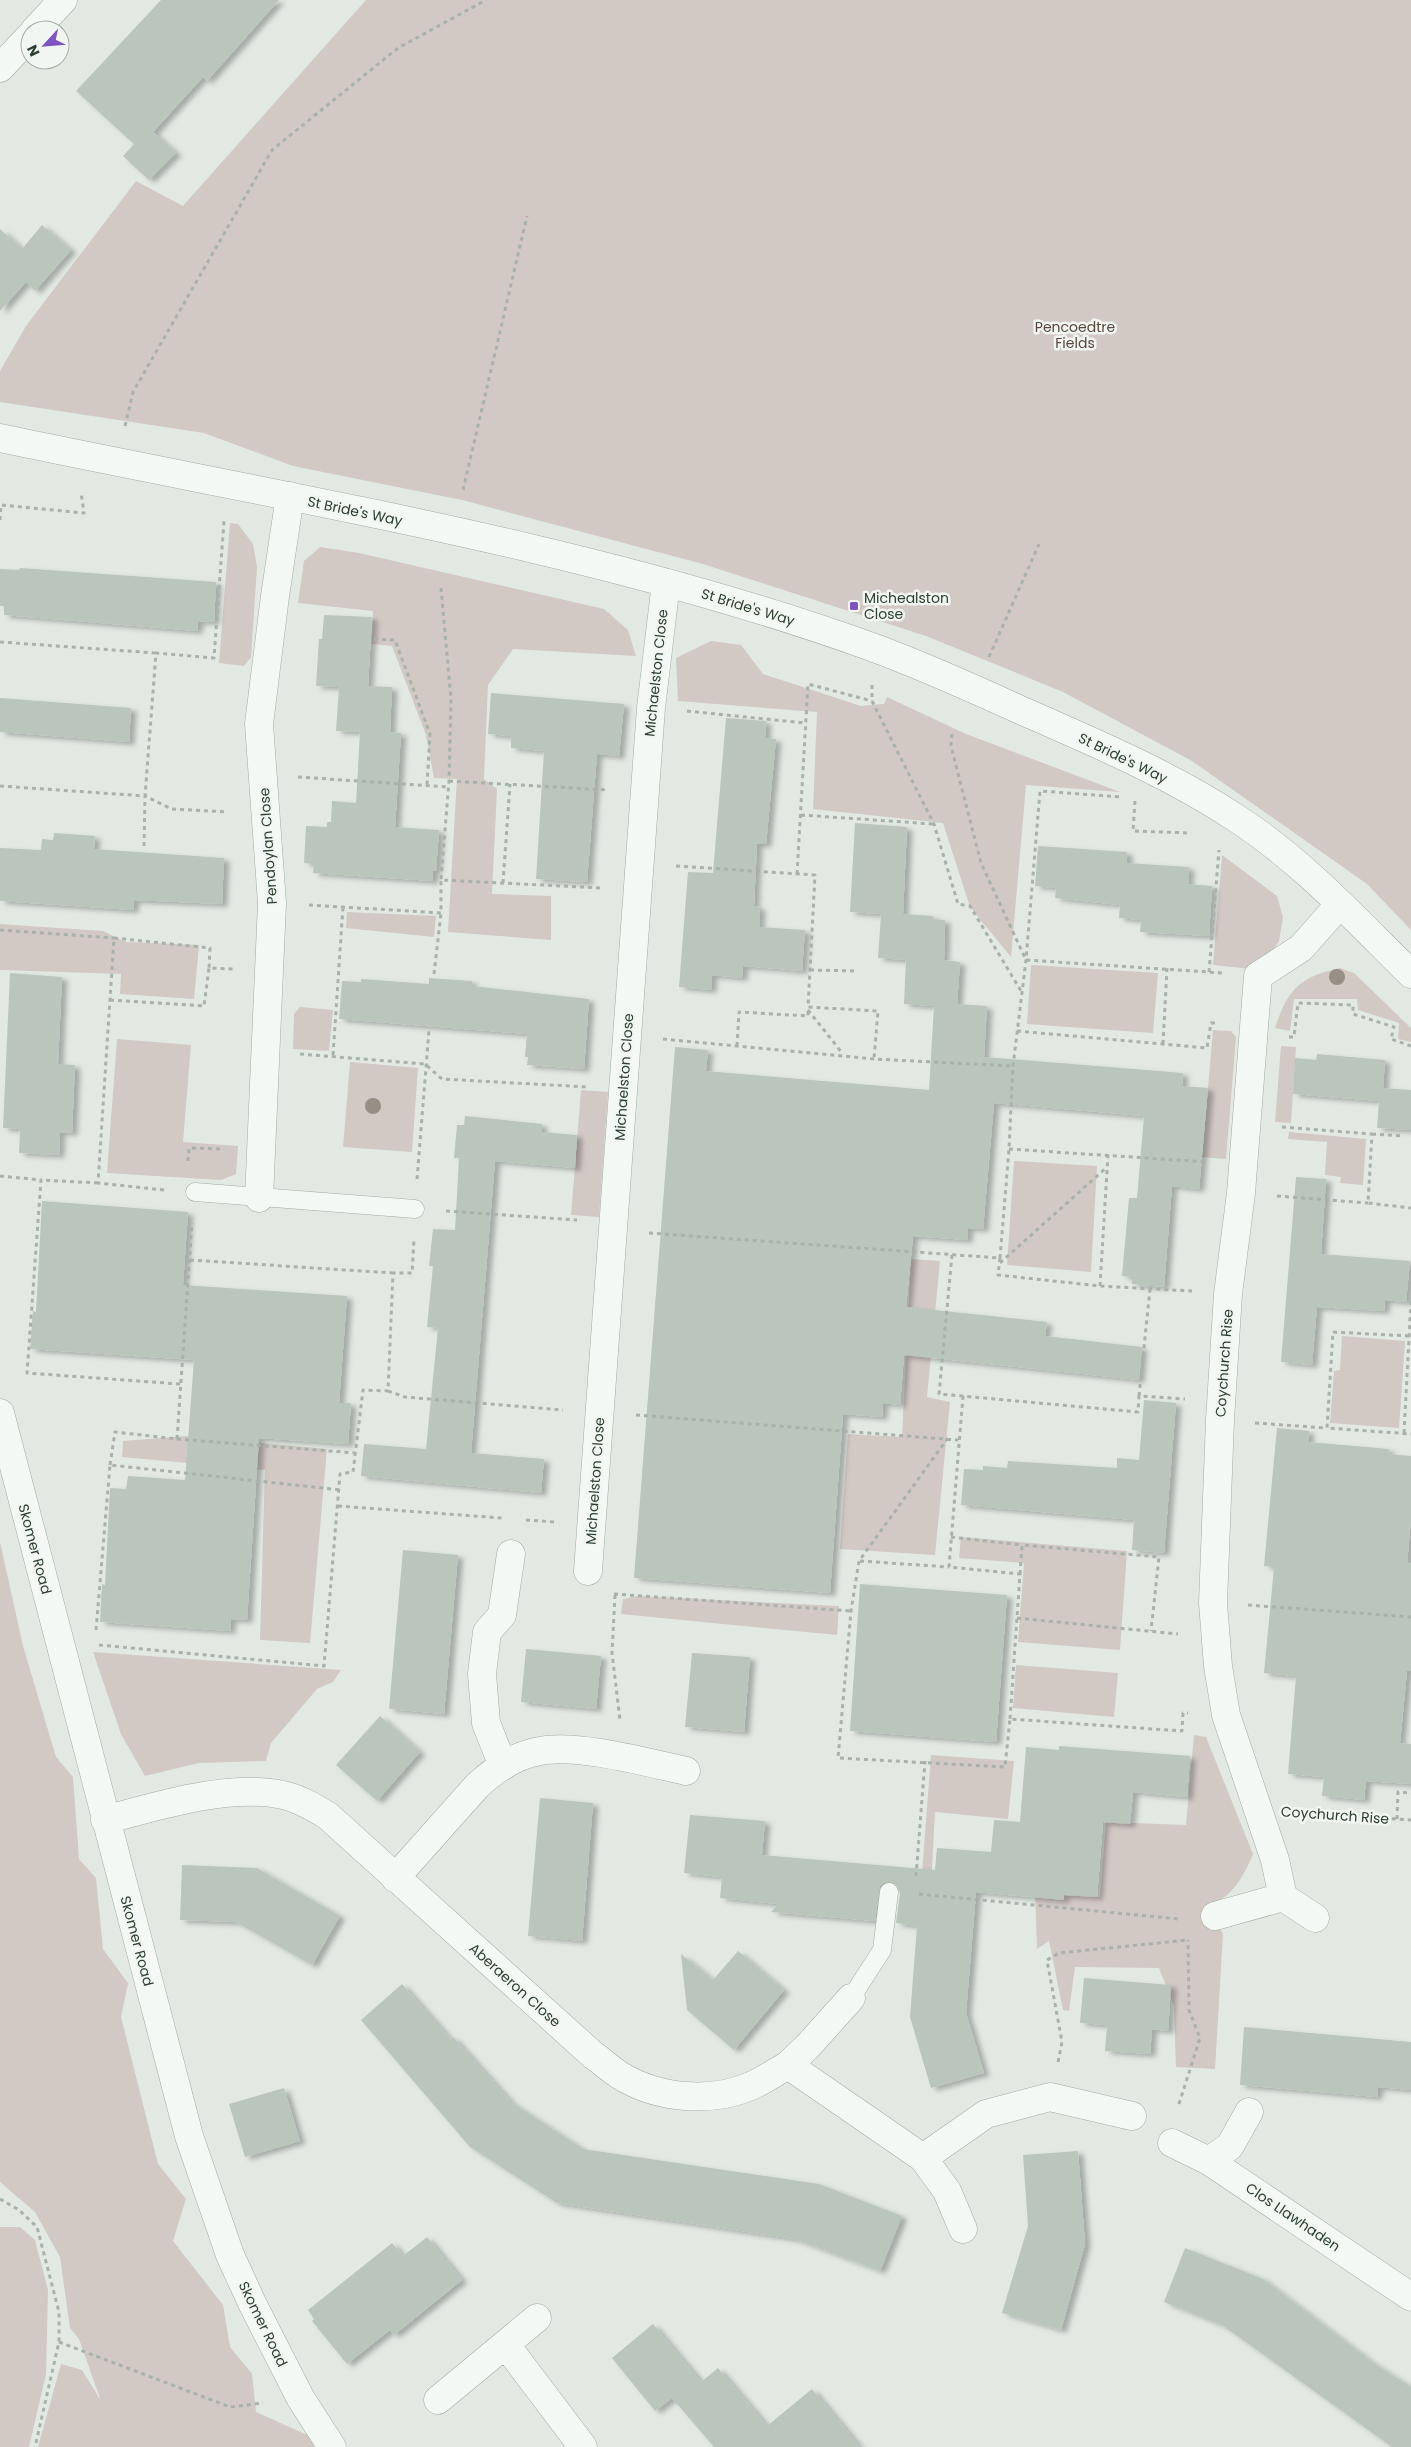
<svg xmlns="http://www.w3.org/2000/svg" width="1411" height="2447" font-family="Poppins,sans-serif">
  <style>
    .green { fill: #d2c8c4 }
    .building { fill: #bac5bc; filter: url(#shadow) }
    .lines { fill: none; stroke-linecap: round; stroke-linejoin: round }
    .service-casing { stroke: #a0aca2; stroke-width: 19 }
    .minor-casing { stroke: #a0aca2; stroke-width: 29 }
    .tertiary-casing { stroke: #a0aca2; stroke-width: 29 }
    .path { stroke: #a8b2aa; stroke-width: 3; stroke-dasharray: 4 4; stroke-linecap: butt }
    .service { stroke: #f4f8f5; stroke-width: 18 }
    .minor { stroke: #f4f8f5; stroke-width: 28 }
    .tertiary { stroke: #f4f8f5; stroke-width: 28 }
    .tree { fill: #978f86 }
    .poi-dot { fill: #7f54c0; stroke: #f1f6f2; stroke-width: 2 }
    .labels { text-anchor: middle; stroke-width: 5; stroke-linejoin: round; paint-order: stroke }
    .park-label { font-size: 14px; fill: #59463a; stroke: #f1f6f2 }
    .street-label { font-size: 14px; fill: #2c3f2f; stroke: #f1f6f2 }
    .poi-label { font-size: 14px; fill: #2c3f2f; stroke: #f1f6f2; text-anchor: start }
  </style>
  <defs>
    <filter id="shadow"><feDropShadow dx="5.5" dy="3" stdDeviation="2.5" flood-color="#0004"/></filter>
  </defs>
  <rect width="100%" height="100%" fill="#e2e9e3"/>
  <path class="green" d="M366,0H1411V930L1367,884L1192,761L1063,692L926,636L703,564L462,500L293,466L204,433L0,402V371L26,326L136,181L183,206Z
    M230,523L238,524L253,544L257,567L251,657L244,666L219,663Z
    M320,547L359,553L604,609L628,630L636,656L513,649L488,685L484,779L497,789L492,894L551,896V940L448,932L457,779L434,778L426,735L392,646L372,644L373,611L298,603L304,561Z
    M711,641L741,645L763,674L861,706L884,704L887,697L966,734L1120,792L1026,785L1011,957L970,907L943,823L813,809L817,712L678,701L676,658Z
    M1222,855L1277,896L1283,917L1279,941L1261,970L1213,965Z
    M347,912L436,916L434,937L346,928Z
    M0,924L103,931L126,942L199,945L194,999L120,994L121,974L0,970Z
    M1031,965L1158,973L1153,1033L1027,1024Z
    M1340,968L1354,973L1411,1028V1042L1398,1039L1399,1023L1358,1010L1357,999H1294L1290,1031L1275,1028C1288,989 1299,977 1340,968Z
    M300,1007L333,1010L329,1051L293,1049L294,1014Z
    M1213,1030L1231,1031L1236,1037L1226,1159L1202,1157Z
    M117,1039L191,1045L183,1142L238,1146L236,1174L221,1180L107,1173Z
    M1281,1046L1296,1047L1291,1123L1275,1122Z
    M350,1062L418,1068L412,1152L343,1147Z
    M581,1090L608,1092L599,1217L571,1215Z
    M1289,1132L1366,1139L1363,1185L1340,1183L1341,1177L1325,1175L1327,1142L1288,1139Z
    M1014,1161L1097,1166L1091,1272L1007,1265Z
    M911,1259L940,1261L927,1397L950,1402L935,1555L840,1549L848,1434L902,1437Z
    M1342,1336L1405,1341L1399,1428L1330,1423L1334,1371L1340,1370Z
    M186,1436L327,1449L310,1643L260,1640L265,1470L122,1457L123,1441Z
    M961,1537L1127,1551L1120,1650L1018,1642L1024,1563L959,1558Z
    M0,1542L23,1646L56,1757L73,1777L79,1859L96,1878L103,1949L128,1983L121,2017L158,2164L186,2199L173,2241L223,2305L230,2347L252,2374L256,2412L314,2438L317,2447H38L61,2364L82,2370L101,2401L79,2339L70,2328L60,2257L35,2212L0,2182Z
    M638,1596L839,1606L837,1635L621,1614L623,1599Z
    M93,1652L341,1670L333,1682L317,1689L271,1743L266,1761L199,1763L145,1776L121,1734Z
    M1016,1665L1118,1673L1114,1717L1013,1708Z
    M1194,1735L1206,1737L1253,1854C1244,1876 1231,1900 1207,1905L1223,1934L1215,2069L1176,2067L1174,2006L1159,1968L1075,1967L1069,2011L1063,2010L1049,1941L1037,1949L1035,1891L1100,1897L1106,1822L1186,1825Z
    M931,1755L1014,1761L1008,1819L935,1812L931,1887L921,1886Z
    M0,2227H20L35,2240L48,2290L46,2374L29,2447H0Z"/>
  <path class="building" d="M161,0H279L207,81L203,77L153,132L176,153L149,180L123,156L134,144L76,91Z
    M42,225L71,250L35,291L26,282L0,311V229L22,249Z
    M20,568L216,582L214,622L198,621L197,631L4,615V606H0V569L19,570Z
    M324,615L372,617L368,686L392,687L390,732L401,733L395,827L439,830L436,871H433V881L313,873L314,864L304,863L306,826L327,827V822H331L332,801L356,803L360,732L336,731L339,687L316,686L319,639H322Z
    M491,693L624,704L619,756L597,754L587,882L536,879L544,751L511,748V736L488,734Z
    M0,698L131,708L129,742L0,732Z
    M726,718L766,721L765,738L776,739L766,844H757L754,906L760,907L759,927L805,930L802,971L743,966L742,978L712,975L711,990L679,987L688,872L713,873Z
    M855,823L907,827L903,914L933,916V919L945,920L944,960L960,962L957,1004L987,1006L984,1057L1183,1073L1182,1086L1208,1088L1199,1189L1172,1186L1164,1287L1132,1284V1277L1122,1276L1129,1198H1137L1144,1116L994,1103L983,1229L968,1228L967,1240L913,1236L906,1307L1047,1322L1045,1336L1142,1347L1139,1380L904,1355L900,1405L883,1403L882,1417L843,1414L830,1593L634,1578L675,1047L708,1050L706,1071L929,1090L934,1006L904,1004L906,960L878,958L881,914L850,912Z
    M54,833L95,836L94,849L224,858L222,904L134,900L133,910L0,901V848L41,850L42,839L53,840Z
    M1038,846L1127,852V863L1189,867L1188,884L1212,886L1209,936L1140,932L1141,920L1119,918L1120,905L1055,898L1056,888L1035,886Z
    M10,973L62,977L58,1064L75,1065L72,1133L60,1132L59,1155L19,1153L20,1129L3,1128Z
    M429,978L472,981V986L589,999L584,1069L527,1065L528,1057H525L527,1034L339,1019L342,981L361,982V979L429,984Z
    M1317,1054L1385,1060L1383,1088L1411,1090V1130L1377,1128L1379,1101L1293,1094L1295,1058L1316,1060Z
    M465,1116L542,1124V1132L577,1135L575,1168L495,1161L471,1453L544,1459L541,1493L361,1476L364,1444L426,1449L438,1328L427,1327L433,1266H429L433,1229L455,1230L459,1158H454L457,1125H464Z
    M1296,1177L1326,1179L1321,1254L1410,1261L1406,1302L1385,1300L1384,1311L1317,1307L1312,1365L1281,1362Z
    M42,1201L188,1212L183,1285L347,1296L339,1403H351L348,1444L259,1438L247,1620L231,1619L230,1631L100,1622L102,1584L105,1585L110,1488L126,1489L128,1476L185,1480L194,1360L30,1349L33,1311L36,1312Z
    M1144,1400L1176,1403L1164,1553L1132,1550L1134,1520L961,1505L964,1469L983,1470V1466L1007,1468L1008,1461L1117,1468V1458L1139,1460Z
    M1277,1428L1309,1431L1308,1442L1389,1449L1388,1454L1411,1456V1519L1407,1563L1411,1564V1671H1407L1400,1743L1411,1744V1784L1366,1781L1364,1800L1322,1796L1324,1777L1288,1774L1296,1676L1264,1673L1274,1567L1264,1566Z
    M403,1550L458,1555L444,1714L389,1709Z
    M860,1584L1007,1595L996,1742L850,1731Z
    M526,1649L601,1656L596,1709L521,1702Z
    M692,1653L750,1657L744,1732L685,1727Z
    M380,1716L420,1752L377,1801L336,1765Z
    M1059,1746L1190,1756L1187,1797L1133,1792L1130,1824L1103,1822L1097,1897L1064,1895V1900L976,1892L966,2013L984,2073L931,2088L910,2017L917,1926L896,1923L900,1893L895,1883L885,1882L880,1886L875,1921L771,1912L778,1904L720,1898L722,1877L684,1873L690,1815L765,1821L762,1855L935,1870L937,1848L991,1852L994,1820L1020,1822L1026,1747L1059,1750Z
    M540,1798L593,1803L582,1941L528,1936Z
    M182,1865L257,1868L340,1916L312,1965L236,1922L180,1920Z
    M738,1951L784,1990L734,2050L687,2010L681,1954L713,1980Z
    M1084,1978L1171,1985L1168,2031L1152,2029L1150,2054L1105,2051L1107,2025L1080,2023Z
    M402,1984L450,2039L453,2037L511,2102L583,2149L819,2184L902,2216L880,2271L795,2239L557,2203L470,2147L361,2020Z
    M1244,2027L1411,2042V2090L1378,2087L1377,2097L1240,2085Z
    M284,2088L300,2141L245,2157L229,2104Z
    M1078,2151L1085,2244L1061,2330L1002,2313L1028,2226L1023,2155Z
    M427,2237L462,2280L394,2335L390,2330L347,2364L312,2321L314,2319L308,2310L392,2243L403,2256Z
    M1185,2248L1263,2279L1372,2362L1411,2387V2447H1392L1222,2325L1164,2302Z
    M653,2324L701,2382L718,2368L767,2426L812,2389L860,2447H714L672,2398L655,2411L612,2358Z"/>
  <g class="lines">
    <g class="service-casing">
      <path id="service" d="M195,1192L415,1209
        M851,1998L882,1950L889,1892"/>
    </g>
    <g class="minor-casing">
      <path id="minor" d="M259,1198L272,903L259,724L275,596L290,496
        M588,1571L651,708L666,583
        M503,1766L486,1723L482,1674L487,1632L502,1615L511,1554
        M105,1820C157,1806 233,1782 287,1796C302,1800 315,1808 328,1816L593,2055C603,2062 611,2070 621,2076C659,2099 711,2103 751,2086C764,2080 776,2072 788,2065L923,2158L947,2191L963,2229
        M395,1878L477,1786C495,1769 516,1755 540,1751C576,1743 649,1763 686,1771
        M1283,1897L1315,1918
        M1215,1916L1283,1897L1275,1860L1226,1715L1218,1666L1213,1603L1220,1420L1228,1294L1241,1193L1258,976L1301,948L1340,904
        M788,2065L808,2046L851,1998
        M1172,2143L1209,2161L1411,2297
        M923,2158L986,2114L1050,2097L1132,2116
        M1209,2161L1230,2146L1249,2112
        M506,2345L583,2447
        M438,2400L537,2318"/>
    </g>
    <g class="tertiary-casing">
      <path id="tertiary" d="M35,30L63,0
        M0,68L30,36
        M0,438C290,499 590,546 869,646C922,665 974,689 1025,712C1098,744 1173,776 1239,820C1303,862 1356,920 1411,974
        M0,1413L189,2136L230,2255L253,2305L301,2399L332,2447"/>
    </g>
    <path class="path" d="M125,426L133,392L272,150L398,48L486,0
      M463,490L527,216
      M0,520L1,505L84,513L81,492
      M441,588L451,699L449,781L441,880L602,888
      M374,639L395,640L430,734L427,786
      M0,642L156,653
      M989,657L1039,544
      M872,685V701L934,824L958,904L970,906L1021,991
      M687,711L805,723
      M952,734L951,746L981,863L1026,960L1223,973
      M298,777L448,787
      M449,781L608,790
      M0,786L145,796L156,653L214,658L224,521
      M1135,801L1133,831L1190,833
      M801,815L933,824
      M144,846L145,796L172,809L228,812
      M676,866L815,875L808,1007L878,1011L874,1059
      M797,874L808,684L872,701
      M503,883L510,784
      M309,905L441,913V880
      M0,930L114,938
      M810,970L858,971
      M1209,972L1219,850
      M434,974L441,913
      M110,1000L204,1006L209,968
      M808,1010L843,1054
      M1017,1031L1207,1048L1211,1023H1219
      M1289,1037H1294L1298,1003L1353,1005V1014L1394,1027L1391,1039L1411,1046
      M663,1039L874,1059L1013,1066
      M1163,1044L1167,968
      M737,1046L739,1012L808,1016V1010
      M300,1054L425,1064L442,1079L588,1087
      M333,1055L343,907
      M1282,1127L1372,1134L1368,1203L1411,1208
      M1372,1134L1402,1136
      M1009,1149L1208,1162
      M188,1161L189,1148L223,1149
      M0,1176L41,1180
      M417,1179L429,1030
      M98,1183L41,1180L27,1373L180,1384
      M164,1190L98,1183L114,938L210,948L209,968L233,969
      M1277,1196L1368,1203
      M446,1211L577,1220
      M649,1233L1000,1258L998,1275L1100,1286L1192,1291
      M952,1255L939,1394L1138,1412L1139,1396L1185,1399
      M1000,1258L1009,1149L1013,1066L1026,960L1040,791L1121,797
      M190,1260L393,1273
      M1000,1263L1106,1168
      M1100,1286L1108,1155
      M1409,1336L1333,1332L1327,1428L1411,1434
      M388,1391L405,1397L563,1410
      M963,1396L949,1567L1020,1574L1010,1719
      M1139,1396L1150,1289
      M636,1415L958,1440
      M1255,1423L1327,1428
      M1404,1433L1411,1301
      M948,1438L859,1561L851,1611L838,1758L1005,1767L1010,1719L1182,1731L1183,1713H1188
      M177,1439L355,1453
      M110,1465L115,1432L177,1439L192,1223
      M338,1506L502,1518
      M526,1520L555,1522
      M951,1537L1022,1545
      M860,1561L949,1567
      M1020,1574L1022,1545L1159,1557L1151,1631
      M614,1594L851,1611
      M615,1595L612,1653L620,1720
      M1248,1605L1411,1617
      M1017,1618L1178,1634
      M96,1630L110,1465L341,1490
      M99,1645L324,1666L340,1474L353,1472L363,1390L388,1391L393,1273H412L414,1240
      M1296,1813L1411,1820
      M1397,1819L1398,1792L1411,1793
      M916,1876L925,1761
      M919,1894L1179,1919
      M1058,2062L1062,2042L1047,1960L1059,1953L1188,1940
      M1179,2104L1200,2038L1189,2010L1188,1940
      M0,2199L19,2210L37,2227L59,2312V2342L35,2447
      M59,2342L230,2407L263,2403"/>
    <use href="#service" class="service"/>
    <use href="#minor" class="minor"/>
    <use href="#tertiary" class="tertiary"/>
  </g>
  <g class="tree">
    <circle cx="1337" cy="977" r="8"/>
    <circle cx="373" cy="1106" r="8"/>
  </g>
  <rect class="poi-dot" x="849" y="601" width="10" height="10" rx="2.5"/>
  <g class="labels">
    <g class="park-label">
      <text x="1075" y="332">Pencoedtre<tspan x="1075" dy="16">Fields</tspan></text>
    </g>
    <g class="street-label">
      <text transform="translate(355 511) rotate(12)" y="5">St Bride's Way</text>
      <text transform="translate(748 607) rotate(17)" y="5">St Bride's Way</text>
      <text transform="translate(656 673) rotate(-84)" y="5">Michaelston Close</text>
      <text transform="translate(1123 758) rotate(26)" y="5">St Bride's Way</text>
      <text transform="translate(268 846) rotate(-94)" y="5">Pendoylan Close</text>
      <text transform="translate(624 1077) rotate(-86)" y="5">Michaelston Close</text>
      <text transform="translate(1224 1363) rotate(-86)" y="5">Coychurch Rise</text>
      <text transform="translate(595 1481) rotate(-86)" y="5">Michaelston Close</text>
      <text transform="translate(35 1549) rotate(75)" y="5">Skomer Road</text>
      <text transform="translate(1335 1815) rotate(4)" y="5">Coychurch Rise</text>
      <text transform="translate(137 1941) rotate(75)" y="5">Skomer Road</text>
      <text transform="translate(515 1985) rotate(42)" y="5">Aberaeron Close</text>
      <text transform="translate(1293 2217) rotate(34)" y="5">Clos Llawhaden</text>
      <text transform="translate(263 2324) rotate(64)" y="5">Skomer Road</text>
    </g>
    <g class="poi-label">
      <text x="864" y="603">Michealston<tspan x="864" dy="16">Close</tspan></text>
    </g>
  </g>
  <g transform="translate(45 45) rotate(244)"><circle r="24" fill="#f1f6f2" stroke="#a2ada4"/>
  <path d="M0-4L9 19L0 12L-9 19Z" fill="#7f54c0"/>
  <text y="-8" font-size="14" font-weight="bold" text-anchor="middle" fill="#2c3f2f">N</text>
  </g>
</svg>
